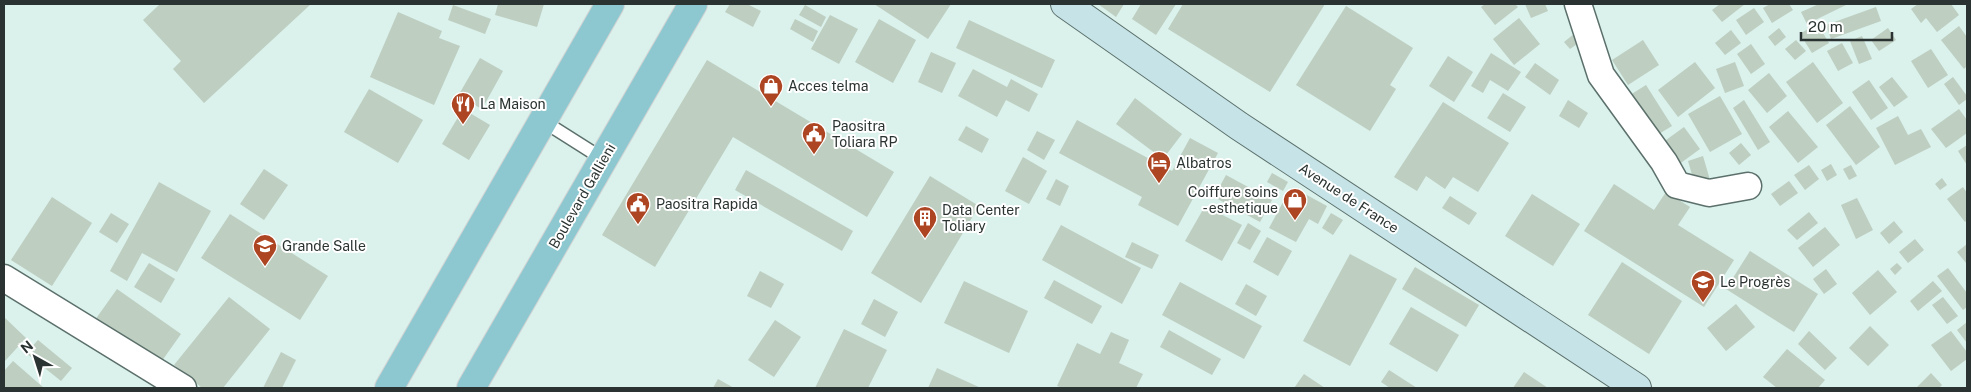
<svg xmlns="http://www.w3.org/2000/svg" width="1971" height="392" font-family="'Public Sans',sans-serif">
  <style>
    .building { fill: #becec1 }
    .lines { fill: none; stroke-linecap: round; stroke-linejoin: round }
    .lane-casing { stroke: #5c706b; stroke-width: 15 }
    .street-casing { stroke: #5c706b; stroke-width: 29 }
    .secondary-casing { stroke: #5c706b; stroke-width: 30 }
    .primary-casing { stroke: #d0d2d2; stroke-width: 30 }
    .lane { stroke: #fff; stroke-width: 12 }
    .street { stroke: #fff; stroke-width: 26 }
    .secondary { stroke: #c6e3e8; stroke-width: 28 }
    .primary { stroke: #8dc8d1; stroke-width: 28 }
    .labels { text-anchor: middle; stroke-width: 4; stroke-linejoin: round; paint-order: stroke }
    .poi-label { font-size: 14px; fill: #2a3331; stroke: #fff; text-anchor: start }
    .street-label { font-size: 14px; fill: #2a3331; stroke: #fff }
  </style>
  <rect width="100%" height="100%" fill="#daf1ec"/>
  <path class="building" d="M160,4H311L204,103L173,69L181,61L143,20Z
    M498,4H544L537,27L495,15Z
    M730,4H747L761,11L753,27L725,12Z
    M874,4H951L928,39Z
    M1098,4H1124L1116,17Z
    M1141,4H1176L1156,35L1132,19Z
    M1183,4H1325L1270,92L1168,29Z
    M1485,4H1515L1518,7L1495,25L1481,7Z
    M1525,4H1545L1548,11L1531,18Z
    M1720,4H1745L1722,22L1712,10Z
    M1770,4H1789L1793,10L1772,23L1763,8Z
    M1819,4H1848L1807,24L1801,12Z
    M1918,4H1951L1959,15L1937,32L1926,18L1921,23L1911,9Z
    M453,5L491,19L485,34L448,20Z
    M805,5L826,17L821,27L799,15Z
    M1346,6L1413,48L1390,85L1396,89L1370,131L1296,85Z
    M1876,7L1881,21L1831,39L1826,25Z
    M1754,8L1764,22L1746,35L1736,20Z
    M398,12L442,31L439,38L460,46L434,105L370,77Z
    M830,15L858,29L839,64L811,49Z
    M1519,18L1540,44L1514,65L1493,39Z
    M795,19L818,31L813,42L790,29Z
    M879,19L916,40L893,83L855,62Z
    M969,20L1055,60L1042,88L956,48Z
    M1817,23L1829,43L1812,53L1800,34Z
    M1959,26L1967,37V66L1964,69L1941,40Z
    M1779,28L1786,37L1775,46L1768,37Z
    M1888,28L1896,40L1879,51L1871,40Z
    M1731,30L1741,43L1725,55L1715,43Z
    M1574,34L1580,42L1570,49L1564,42Z
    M1862,36L1872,59L1859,64L1850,41Z
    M1643,40L1659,65L1628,85L1612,60Z
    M1796,40L1806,51L1795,60L1785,49Z
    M1842,43L1853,63L1838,71L1827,51Z
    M1751,44L1765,64L1751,74L1737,54Z
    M1931,49L1948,75L1928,88L1911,61Z
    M931,52L956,63L942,93L918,82Z
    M1491,53L1521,72L1508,91L1490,80L1483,93L1471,86Z
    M1448,56L1473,72L1454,102L1429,86Z
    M480,58L503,71L482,109L458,96Z
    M707,60L894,172L867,217L733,137L655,267L602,235Z
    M1695,62L1715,88L1678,117L1658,90Z
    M1735,62L1744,86L1725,93L1716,69Z
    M1813,62L1843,103L1817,123L1786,82Z
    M1535,63L1559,80L1550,95L1525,77Z
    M973,69L1007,87L1011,79L1038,94L1029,112L1006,100L997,117L958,96Z
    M1769,73L1787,96L1767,113L1748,90Z
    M1892,77L1908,97L1894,107L1879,87Z
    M1953,77L1967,96V99L1959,105L1944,84Z
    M1869,80L1888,108L1871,120L1852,92Z
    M1646,85L1672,126L1652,138L1627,97Z
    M369,89L423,120L398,163L344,132Z
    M1503,93L1526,107L1510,132L1487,118Z
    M1720,96L1742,134L1710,152L1688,114Z
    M1135,98L1182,134L1163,159L1116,124Z
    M1568,100L1588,113L1579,128L1559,116Z
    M1744,100L1770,142L1758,150L1733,108Z
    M1443,102L1509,143L1478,192L1453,177L1445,189L1426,176L1417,191L1394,177Z
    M1850,106L1880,147L1856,165L1826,125Z
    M463,109L490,125L469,160L442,144Z
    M1959,109L1967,120V133L1946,148L1931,129Z
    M1788,111L1818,147L1798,163L1769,127Z
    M1898,116L1908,135L1921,129L1931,147L1895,165L1876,128Z
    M1077,120L1172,171L1190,138L1218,153L1178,226L1138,205L1142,197L1059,153Z
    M966,126L989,139L982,153L958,140Z
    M1684,127L1700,149L1678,165L1662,143Z
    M1037,131L1055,140L1044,160L1027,150Z
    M1741,143L1751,155L1739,165L1729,153Z
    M1967,145V165L1958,151Z
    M1703,156L1710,180L1695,185L1688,161Z
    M1023,157L1047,171L1029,204L1005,191Z
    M1831,164L1837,175L1827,181L1821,170Z
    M1809,165L1819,179L1805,190L1794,175Z
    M1851,165L1857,176L1849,180L1843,169Z
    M264,169L288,185L264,220L240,204Z
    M746,170L853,231L842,251L735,190Z
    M1272,173L1288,182L1283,191L1267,182Z
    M1226,175L1272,200L1260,222L1214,197Z
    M930,176L979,206L921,303L871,273Z
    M1942,178L1947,185L1940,190L1935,184Z
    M1056,179L1069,186L1060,206L1046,199Z
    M1789,181L1798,193L1780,206L1771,194Z
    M159,182L211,211L177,272L142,253L127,281L110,271Z
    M1614,184L1654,210L1666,192L1690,207L1678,225L1734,260L1704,307L1584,231Z
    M1963,187L1967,193V220L1965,222L1947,199Z
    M1289,191L1301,197L1303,193L1327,206L1318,224L1309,219L1296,242L1269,228Z
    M1532,194L1580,224L1553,266L1505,236Z
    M1450,196L1477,213L1469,225L1442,208Z
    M52,197L92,223L52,286L11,260Z
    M1857,198L1873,230L1856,239L1841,205Z
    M1205,206L1242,225L1222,261L1185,241Z
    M1809,212L1818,223L1797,240L1787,230Z
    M111,213L129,224L117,243L99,232Z
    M1331,213L1343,220L1333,235L1322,228Z
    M230,214L328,276L300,320L201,258Z
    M1894,221L1903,232L1889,244L1880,233Z
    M1248,223L1261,231L1250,250L1237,243Z
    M1061,225L1141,268L1122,304L1042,260Z
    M1825,227L1840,245L1813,267L1798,248Z
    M1267,237L1292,251L1278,276L1253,262Z
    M1915,239L1924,250L1908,263L1899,252Z
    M1132,242L1159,255L1152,269L1125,257Z
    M1967,244V263H1966L1957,252Z
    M1750,251L1818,294L1794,332L1726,289Z
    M1350,254L1397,279L1350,366L1303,341Z
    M1622,262L1682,301L1649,354L1588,315Z
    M149,263L175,279L161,303L134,287Z
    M1897,263L1902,268L1895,275L1890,269Z
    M1415,267L1479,305L1466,327L1402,289Z
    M1948,268L1967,293V307L1963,310L1937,276Z
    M1826,269L1837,284L1824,294L1813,279Z
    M1878,270L1897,292L1870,315L1852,293Z
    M760,271L784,284L771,308L747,296Z
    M1054,280L1102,306L1092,324L1044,298Z
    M964,281L1028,311L1009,353L944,323Z
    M1933,281L1942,291L1918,311L1910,301Z
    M1180,282L1262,326L1244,359L1162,315Z
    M1246,284L1267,296L1256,316L1235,304Z
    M117,289L181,334L159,365L95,320Z
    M229,297L270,329L223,388H202L174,365Z
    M1943,297L1958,316L1947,324L1932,305Z
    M874,299L898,312L885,337L861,324Z
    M1736,304L1755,327L1726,351L1707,328Z
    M1411,307L1459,335L1437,372L1389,344Z
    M4,317L26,338L4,362Z
    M775,320L801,337L774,377L748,360Z
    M1967,322V343L1957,330Z
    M1870,326L1889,345L1868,366L1849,348Z
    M844,329L887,350L868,388H815Z
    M1169,330L1221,359L1212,375L1160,347Z
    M1809,331L1837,358L1825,370L1798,344Z
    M1951,331L1967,352V359L1951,371L1931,345Z
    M1111,332L1129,340L1119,363L1143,374L1136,388H1063L1057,386L1077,343L1100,354Z
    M38,340L72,368L61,381L26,353Z
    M1787,349L1825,380L1818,388H1777L1763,377Z
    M281,352L296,360L282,388H263Z
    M13,361L44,388H4V371Z
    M937,368L981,388H928Z
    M1389,370L1417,388H1390L1381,382Z
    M1524,372L1548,388H1513Z
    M1931,373L1942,385L1939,388H1916Z
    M1304,374L1325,388H1294Z
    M718,379L734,388H713Z"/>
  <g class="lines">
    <g class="lane-casing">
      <path id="lane" d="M543,121L603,159"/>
    </g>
    <g class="street-casing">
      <path id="street" d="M1578,4L1601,75L1664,162L1677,185L1709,193L1748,186
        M4,278L183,388"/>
    </g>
    <g class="secondary-casing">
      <path id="secondary" d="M1065,4L1239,126L1637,388"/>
    </g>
    <g class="primary-casing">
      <path id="primary" d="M389,388L610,4
        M471,388L693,4"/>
    </g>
    <use href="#lane" class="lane"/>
    <use href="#street" class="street"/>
    <use href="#secondary" class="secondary"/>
    <use href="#primary" class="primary"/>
  </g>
  <defs>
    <g id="shop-pin" transform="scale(1.25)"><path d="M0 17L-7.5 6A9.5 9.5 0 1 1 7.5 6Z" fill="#ad4523" stroke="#fff"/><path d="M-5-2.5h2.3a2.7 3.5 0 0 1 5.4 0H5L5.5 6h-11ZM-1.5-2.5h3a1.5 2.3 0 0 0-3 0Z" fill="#fff"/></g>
    <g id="restaurant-pin" transform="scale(1.25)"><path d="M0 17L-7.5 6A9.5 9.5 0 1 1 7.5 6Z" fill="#ad4523" stroke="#fff"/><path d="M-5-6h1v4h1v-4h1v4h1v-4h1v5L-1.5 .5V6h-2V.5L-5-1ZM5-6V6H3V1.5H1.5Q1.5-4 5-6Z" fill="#fff"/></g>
    <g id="civic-pin" transform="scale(1.25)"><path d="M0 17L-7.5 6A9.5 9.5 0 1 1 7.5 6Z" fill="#ad4523" stroke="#fff"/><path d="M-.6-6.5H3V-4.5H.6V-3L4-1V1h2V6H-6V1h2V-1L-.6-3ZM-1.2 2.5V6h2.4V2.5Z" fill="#fff"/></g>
    <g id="hotel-pin" transform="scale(1.25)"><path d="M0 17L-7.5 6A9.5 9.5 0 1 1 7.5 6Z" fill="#ad4523" stroke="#fff"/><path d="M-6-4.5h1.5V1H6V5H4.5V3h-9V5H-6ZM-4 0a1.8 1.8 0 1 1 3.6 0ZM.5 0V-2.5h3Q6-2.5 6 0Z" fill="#fff"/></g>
    <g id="building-pin" transform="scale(1.25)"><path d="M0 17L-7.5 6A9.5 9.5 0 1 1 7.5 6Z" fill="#ad4523" stroke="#fff"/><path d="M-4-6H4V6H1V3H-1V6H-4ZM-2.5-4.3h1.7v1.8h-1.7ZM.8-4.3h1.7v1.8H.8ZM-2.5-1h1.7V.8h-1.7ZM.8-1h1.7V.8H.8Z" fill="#fff"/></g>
    <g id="university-pin" transform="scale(1.25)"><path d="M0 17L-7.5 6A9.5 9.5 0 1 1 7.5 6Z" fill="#ad4523" stroke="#fff"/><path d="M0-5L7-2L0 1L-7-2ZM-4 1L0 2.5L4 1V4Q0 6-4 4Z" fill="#fff"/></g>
    <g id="school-pin" transform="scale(1.25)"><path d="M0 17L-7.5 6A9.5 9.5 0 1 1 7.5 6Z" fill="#ad4523" stroke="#fff"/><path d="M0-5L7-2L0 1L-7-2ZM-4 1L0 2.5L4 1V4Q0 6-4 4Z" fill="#fff"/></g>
  </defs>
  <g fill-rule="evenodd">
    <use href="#shop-pin" x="771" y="86"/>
    <use href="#restaurant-pin" x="463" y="104"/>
    <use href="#civic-pin" x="814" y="134"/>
    <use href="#hotel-pin" x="1159" y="163"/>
    <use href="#shop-pin" x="1295" y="200"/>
    <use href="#civic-pin" x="638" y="204"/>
    <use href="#building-pin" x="925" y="218"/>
    <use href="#university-pin" x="265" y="246"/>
    <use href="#school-pin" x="1703" y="282"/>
  </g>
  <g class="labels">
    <g class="poi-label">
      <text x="788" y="91">Acces telma</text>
      <text x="480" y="109">La Maison</text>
      <text x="832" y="131">Paositra<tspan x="832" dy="16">Toliara RP</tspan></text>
      <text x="1176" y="168">Albatros</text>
      <text x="1278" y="197" text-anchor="end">Coiffure soins<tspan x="1278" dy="16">- esthetique</tspan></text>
      <text x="656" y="209">Paositra Rapida</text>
      <text x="942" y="215">Data Center<tspan x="942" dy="16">Toliary</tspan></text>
      <text x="282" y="251">Grande Salle</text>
      <text x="1720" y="287">Le Progrès</text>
    </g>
    <g class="street-label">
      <text transform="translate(582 196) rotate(-60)" y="5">Boulevard Gallieni</text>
      <text transform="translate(1349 198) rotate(33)" y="5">Avenue de France</text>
    </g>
  </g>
  <rect width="1971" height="392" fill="none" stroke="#2a3331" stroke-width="10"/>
  <g transform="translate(35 357) rotate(321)" stroke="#ffffff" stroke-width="4" paint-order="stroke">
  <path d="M0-4L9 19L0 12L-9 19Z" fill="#2a3331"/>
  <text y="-8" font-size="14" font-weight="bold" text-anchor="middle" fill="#2a3331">N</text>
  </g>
  <path d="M1801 32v8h91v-8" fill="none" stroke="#2a3331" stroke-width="2.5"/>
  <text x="1808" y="32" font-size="15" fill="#2a3331" stroke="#ffffff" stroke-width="4" paint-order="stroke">20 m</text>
</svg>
